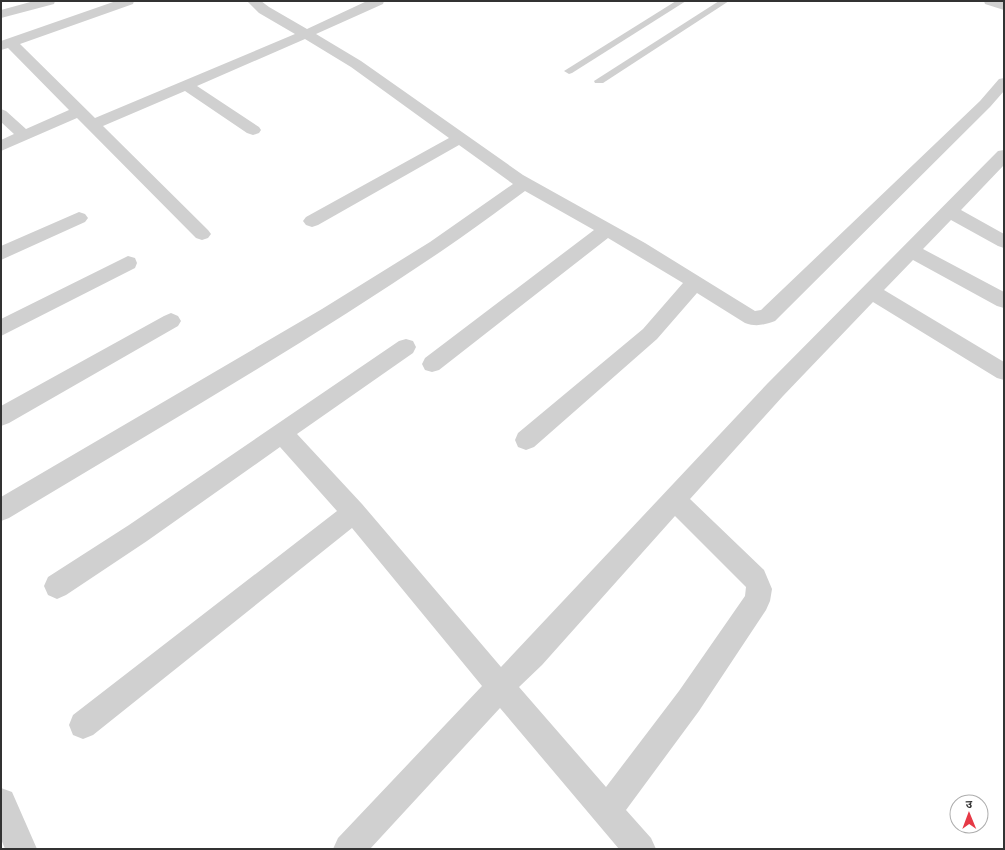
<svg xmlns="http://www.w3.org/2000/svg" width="1005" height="850" font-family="Raleway,'Noto Sans Devanagari',sans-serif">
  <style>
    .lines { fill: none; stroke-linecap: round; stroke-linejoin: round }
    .service { fill: #d0d0d0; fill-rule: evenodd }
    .minor { fill: #d0d0d0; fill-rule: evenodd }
  </style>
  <rect width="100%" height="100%" fill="#fff"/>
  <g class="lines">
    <path class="service" d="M676,1H686L572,73L569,74L564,71Z
      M719,1H729L603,83H595L594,81Z"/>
    <path class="minor" d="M34,1H55L54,4L1,18V10Z
      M116,1H134L133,4L20,44L95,118L295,34L259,13L247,1H261L269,7L307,29L367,1H384L383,4L316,34L361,61L523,175L645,243L755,311L761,310L980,101L999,79L1004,78V91L990,107L775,321C764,325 756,327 745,323L697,293L657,339L534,447L526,450L518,447L515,440L518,433L643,329L683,283L608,238L439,370L432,372L425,370L422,364L425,358L594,230L525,191C498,211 471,231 443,250C303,345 155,430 9,518L1,521V497L322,309L430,242L513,184L459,145L318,225L312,227L306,225L303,221L306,217L449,138L351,67L305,39L197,86L259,127L261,130L259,133L253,135L247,133L185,91L103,126L208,230L211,234L208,238L202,240L196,238L77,118L1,151V140L14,134L1,122V109L6,111L26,129L69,110L8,48L1,50V41Z
      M984,1L1004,2V10L985,4Z
      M1004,150V165L961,210L1004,234V248L998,246L951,220L923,249L1004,292V308L997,306L913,260L884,290L1004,362V380L997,378L873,302L783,396L690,499L764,570L772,589L770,601L766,610L699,711L626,810L651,838L656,849H619L500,708L370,849H333L338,838L482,686L352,528L93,735L83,739L73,735L69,725L73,715L337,511L280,447L147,541L66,595L57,599L48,595L44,586L48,577L129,525L399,341L406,339L413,341L416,347L413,353L297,434L362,504L501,667L767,384L998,151ZM675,516L746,587L745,596L679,691L606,787L519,687L542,665Z
      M79,212L85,214L88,218L85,222L1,260V246Z
      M128,256L135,258L137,263L135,268L1,336V319Z
      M171,313L178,316L181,321L178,326L9,423L1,426V406L164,316Z
      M1,788L12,792L37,849H5L1,839Z"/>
  </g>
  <rect width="1005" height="850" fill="none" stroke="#333333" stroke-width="4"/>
  <g transform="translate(969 814) rotate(359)"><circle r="19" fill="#ffffff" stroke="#adadad"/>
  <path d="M0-3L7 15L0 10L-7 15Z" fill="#e63946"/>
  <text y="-6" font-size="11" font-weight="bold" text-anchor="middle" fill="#333333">उ</text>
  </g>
</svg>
